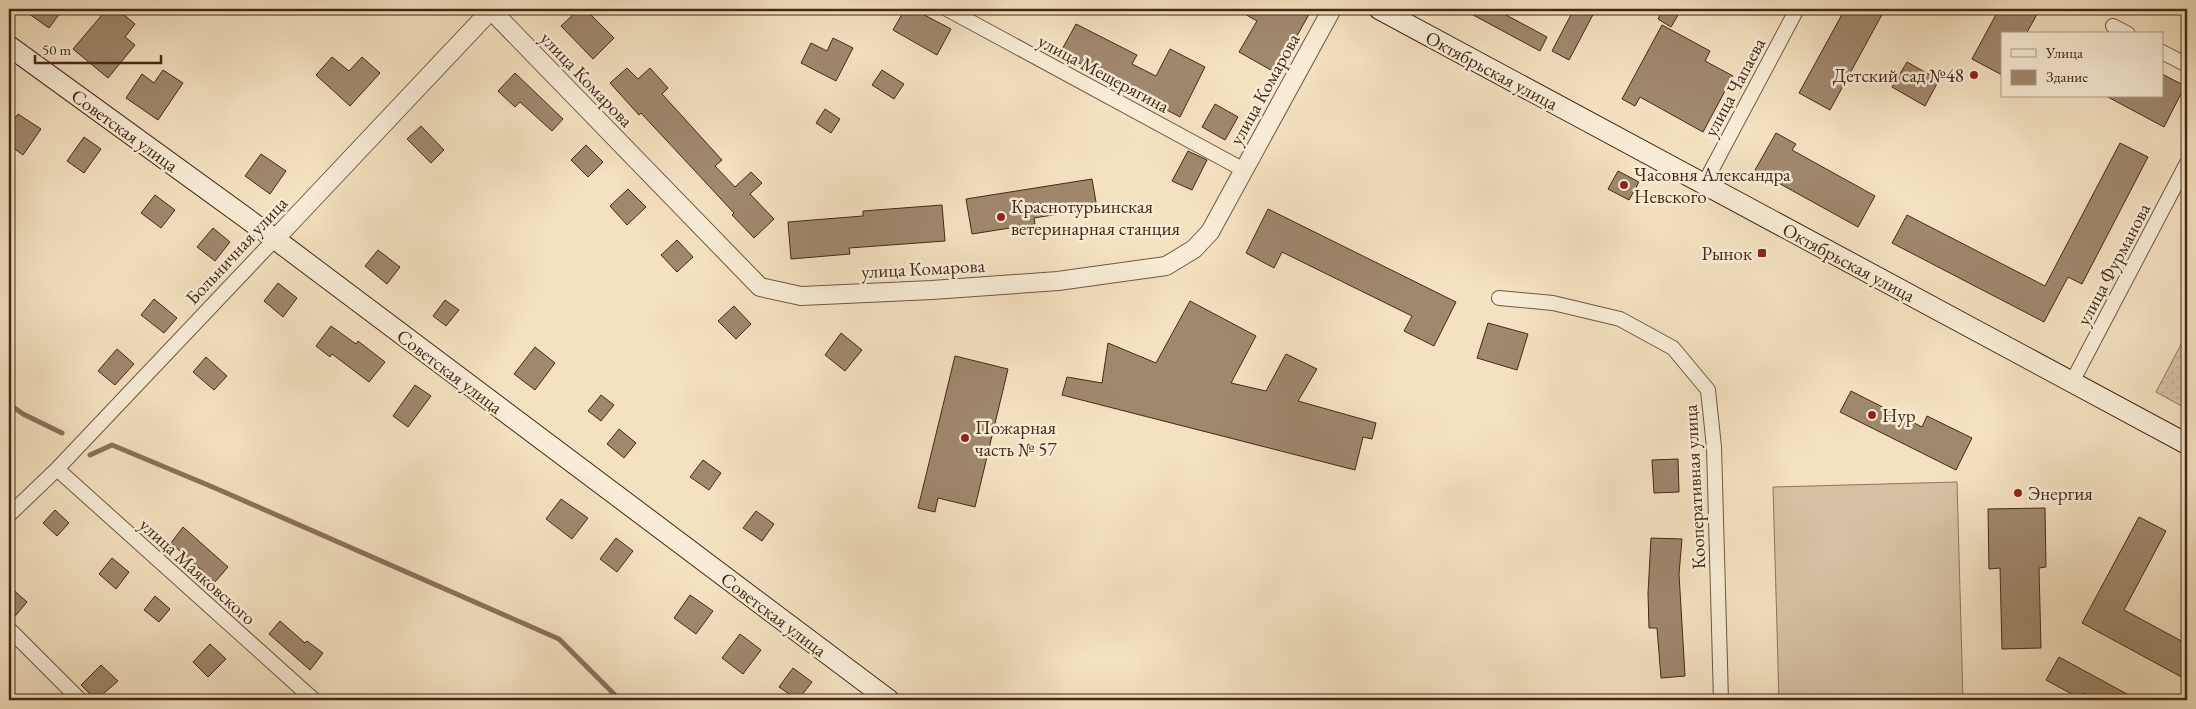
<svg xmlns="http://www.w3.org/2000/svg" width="2196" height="709" font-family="'EB Garamond',serif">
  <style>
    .green { fill: url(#green-dots); stroke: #8e755c }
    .pitch { fill: #d6c2a3; stroke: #8e755c }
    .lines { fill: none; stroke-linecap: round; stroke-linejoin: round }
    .stream { stroke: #8a7158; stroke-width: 5 }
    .building { fill: #a0886d; stroke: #452814 }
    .minor-casing { stroke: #71563f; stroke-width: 16 }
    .tertiary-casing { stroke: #71563f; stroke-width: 20 }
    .secondary-casing { stroke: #452814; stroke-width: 22 }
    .minor { stroke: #f8ecd6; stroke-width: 14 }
    .tertiary { stroke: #f8ecd6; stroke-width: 18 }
    .secondary { stroke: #f8ecd6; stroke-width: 20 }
    .poi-dot { fill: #8f2418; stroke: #f8ecd6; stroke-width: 2 }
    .labels { text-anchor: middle; stroke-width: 5; stroke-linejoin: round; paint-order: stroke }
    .street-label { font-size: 19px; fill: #452814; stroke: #f8ecd6 }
    .poi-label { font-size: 19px; fill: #452814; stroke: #f8ecd6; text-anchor: start }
  </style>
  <defs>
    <pattern id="green-dots" width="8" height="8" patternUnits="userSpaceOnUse" patternTransform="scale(1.25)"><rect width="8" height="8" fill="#d6c2a3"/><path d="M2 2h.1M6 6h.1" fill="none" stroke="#b9a78b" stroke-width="1.8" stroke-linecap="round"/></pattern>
  </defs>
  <rect width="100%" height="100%" fill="#f4e1c0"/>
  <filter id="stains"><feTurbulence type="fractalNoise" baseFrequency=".004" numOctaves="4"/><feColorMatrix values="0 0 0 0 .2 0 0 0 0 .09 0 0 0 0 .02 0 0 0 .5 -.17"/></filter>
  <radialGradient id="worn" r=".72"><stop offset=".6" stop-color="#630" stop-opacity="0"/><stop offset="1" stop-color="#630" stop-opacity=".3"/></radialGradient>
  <path class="green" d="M2187,333V409L2156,392Z"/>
  <path class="pitch" d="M1957,482L1963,700H1779L1773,487Z"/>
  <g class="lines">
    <path class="stream" d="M9,404L23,414L62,433
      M90,455L112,445L215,488L559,639L620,700"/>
  </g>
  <path class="building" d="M22,9H63L49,28Z
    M107,9H117L135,24L125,37L135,45L108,78L73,49Z
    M579,9H585L614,38L593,59L561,26Z
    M905,9H913L951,29L937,55L893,30Z
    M1236,9H1312L1276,73L1239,52L1257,21Z
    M1462,9H1495L1547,37L1540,51Z
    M1574,9H1596L1569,60L1552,51Z
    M1663,9H1668L1678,15L1671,27L1658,19Z
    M1845,9H1885L1830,110L1799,93Z
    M1999,9H2040L2026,34H2002V75L1972,59Z
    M1076,24L1137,55L1132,64L1156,76L1170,49L1205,67L1180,117L1060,53Z
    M1662,25L1710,51L1705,61L1733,76L1703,132L1640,97L1635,106L1622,99Z
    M833,38L853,48L836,81L801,63L811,43L827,51Z
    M332,57L349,71L362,57L380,73L350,106L316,75Z
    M1907,62L1939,80L1925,106L1892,87Z
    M627,68L638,79L650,68L668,88L662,94L722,160L715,166L735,187L751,172L762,183L750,194L774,219L754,238L732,215L734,213L641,113L639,115L610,83Z
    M163,70L183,83L158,120L126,98L142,74L154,83Z
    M882,70L904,84L894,99L872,85Z
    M515,73L563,119L552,131L520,102L515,107L498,91Z
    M2162,74L2185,86L2164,127L2106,96H2162Z
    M1215,104L1238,117L1225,140L1202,127Z
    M825,109L840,119L831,133L816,123Z
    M18,114L41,129L23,155L9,145V127Z
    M421,126L444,150L431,163L407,139Z
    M1776,133L1796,144L1792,150L1875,196L1858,227L1755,170Z
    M84,137L101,149L84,173L67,161Z
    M2120,143L2148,157L2082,284L2068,277L2044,322L1892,243L1907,215L2045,286Z
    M586,145L603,162L588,177L571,160Z
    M1188,151L1207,160L1192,190L1172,181Z
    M261,154L286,171L270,194L245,176Z
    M1618,171L1639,182L1629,200L1608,189Z
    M1092,179L1097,208L1034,218L1035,224L972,234L966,199Z
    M628,189L646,207L627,225L610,206Z
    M155,195L175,210L161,228L141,213Z
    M942,205L945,241L849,248L850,254L791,259L788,222L863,216V211Z
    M1268,209L1456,302L1434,346L1404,331L1412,316L1282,252L1274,268L1246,253Z
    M213,228L230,242L215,261L197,247Z
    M677,240L693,257L677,272L661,255Z
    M378,250L400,267L387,284L365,266Z
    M278,283L297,298L283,317L264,301Z
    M154,299L177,318L164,333L141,315Z
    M445,300L459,310L446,326L433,316Z
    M1190,301L1256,336L1231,383L1266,391L1286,354L1317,369L1298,401L1376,423L1372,439L1363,437L1355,470L1062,395L1067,377L1102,383L1108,343L1156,363Z
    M734,306L751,324L736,339L718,321Z
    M1488,323L1528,334L1517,370L1477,358Z
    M331,326L356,344L358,341L385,362L369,382L332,354L330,357L316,346Z
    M841,333L862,350L845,371L825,355Z
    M535,347L555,363L535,390L514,374Z
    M117,349L134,364L115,385L98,371Z
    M955,356L1008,369L975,507L938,498L935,512L918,508Z
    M206,357L227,376L214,390L193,372Z
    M415,385L431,396L408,427L393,416Z
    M1851,391L1922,427L1927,416L1972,438L1956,470L1840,412Z
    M601,395L614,405L601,421L588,411Z
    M619,429L636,443L624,458L607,444Z
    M1678,459L1679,492L1654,493L1652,460Z
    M703,460L721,473L709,490L690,477Z
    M561,499L588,518L572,539L546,519Z
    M2045,508L2046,567L2039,568L2041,648L2002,649L2000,568L1989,569L1988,509Z
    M55,510L69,523L57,536L43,523Z
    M756,511L774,524L762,541L743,528Z
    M2139,517L2166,531L2124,610L2187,644V680L2082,623Z
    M183,527L228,567L215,582L171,543Z
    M616,538L633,551L617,572L600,559Z
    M1651,538L1682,539L1679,574L1685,676L1661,678L1657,628H1649L1648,593Z
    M112,558L129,572L116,589L99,574Z
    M9,586L27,602L11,621L9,620Z
    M690,595L713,611L696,634L674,618Z
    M155,596L170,609L159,622L144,610Z
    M280,621L305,643L307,641L323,653L310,670L269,634Z
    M740,634L761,650L743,674L722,658Z
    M210,644L226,659L208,677L193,662Z
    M2059,657L2138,700H2097L2083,693L2079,698L2046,680Z
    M101,665L118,681L96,700L81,685Z
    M793,668L812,682L798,700L779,687Z"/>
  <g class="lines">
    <g class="minor-casing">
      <path id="minor" d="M947,9L1244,170
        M2113,26L2128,34
        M2162,52L2187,65
        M1704,184L1797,9
        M1499,298L1553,303L1620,319L1673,348L1708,390L1714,447L1721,700
        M2072,382L2187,163
        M57,469L314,700
        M9,515L57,469L275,239
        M9,629L80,700"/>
    </g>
    <g class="tertiary-casing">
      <path id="tertiary" d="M275,239L491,10L760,287L801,296L932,290L1058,281L1166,266L1194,249L1210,232L1332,9"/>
    </g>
    <g class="secondary-casing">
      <path id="secondary" d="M1379,9L2187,444
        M9,46L275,239L889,700"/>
    </g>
    <use href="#minor" class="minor"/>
    <use href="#tertiary" class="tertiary"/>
    <use href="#secondary" class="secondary"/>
  </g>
  <g class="poi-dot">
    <circle cx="1974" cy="75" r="5"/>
    <circle cx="1624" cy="185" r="5"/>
    <circle cx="1001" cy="217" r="5"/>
    <rect x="1757" y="248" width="10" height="10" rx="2.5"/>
    <circle cx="1872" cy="415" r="5"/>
    <circle cx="965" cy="438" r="5"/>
    <circle cx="2018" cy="493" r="5"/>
  </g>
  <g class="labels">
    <g class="street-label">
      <text transform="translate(1492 70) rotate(28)" y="7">Октябрьская улица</text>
      <text transform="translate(1104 73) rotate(28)" y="7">улица Мещерягина</text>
      <text transform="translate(587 79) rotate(46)" y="7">улица Комарова</text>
      <text transform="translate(1734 87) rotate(-62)" y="7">улица Чапаева</text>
      <text transform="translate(1264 89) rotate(-61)" y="7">улица Комарова</text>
      <text transform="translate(125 130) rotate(36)" y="7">Советская улица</text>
      <text transform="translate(236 250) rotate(-47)" y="7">Больничная улица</text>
      <text transform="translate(1849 262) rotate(28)" y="7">Октябрьская улица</text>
      <text transform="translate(2113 264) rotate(-62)" y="7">улица Фурманова</text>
      <text transform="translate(923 268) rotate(-3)" y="7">улица Комарова</text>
      <text transform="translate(450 371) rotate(37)" y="7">Советская улица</text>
      <text transform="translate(1694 487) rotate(-93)" y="7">Кооперативная улица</text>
      <text transform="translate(198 571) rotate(42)" y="7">улица Маяковского</text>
      <text transform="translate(774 614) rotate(37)" y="7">Советская улица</text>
    </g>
    <g class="poi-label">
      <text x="1964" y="82" text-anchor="end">Детский сад №48</text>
      <text x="1634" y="181">Часовня Александра<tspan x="1634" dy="22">Невского</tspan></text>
      <text x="1011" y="213">Краснотурьинская<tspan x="1011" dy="22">ветеринарная станция</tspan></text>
      <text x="1752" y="260" text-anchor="end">Рынок</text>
      <text x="1882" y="422">Нур</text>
      <text x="975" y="434">Пожарная<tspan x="975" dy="22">часть № 57</tspan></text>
      <text x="2028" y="500">Энергия</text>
    </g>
  </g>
  <rect width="2196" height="709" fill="none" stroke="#f4e1c0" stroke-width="30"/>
  <rect x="10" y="10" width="2176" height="689" fill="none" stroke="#452814" stroke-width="2.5"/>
  <rect x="15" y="15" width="2166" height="679" fill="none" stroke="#452814"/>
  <rect x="2001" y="32" width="162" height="65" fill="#f8ecd6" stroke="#b09e88"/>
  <rect x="2011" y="49" width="25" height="8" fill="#f8ecd6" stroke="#b09e88"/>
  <text x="2046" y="58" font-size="15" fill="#452814">Улица</text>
  <rect x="2011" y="70" width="25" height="15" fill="#a0886d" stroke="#b09e88"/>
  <text x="2046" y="82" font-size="15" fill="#452814">Здание</text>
  <path d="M35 55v8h126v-8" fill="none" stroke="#452814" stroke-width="2.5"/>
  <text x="42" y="55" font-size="15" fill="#452814" stroke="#f8ecd6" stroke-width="4" paint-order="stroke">50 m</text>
  <rect width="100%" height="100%" filter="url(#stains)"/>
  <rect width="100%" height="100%" fill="url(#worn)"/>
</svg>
